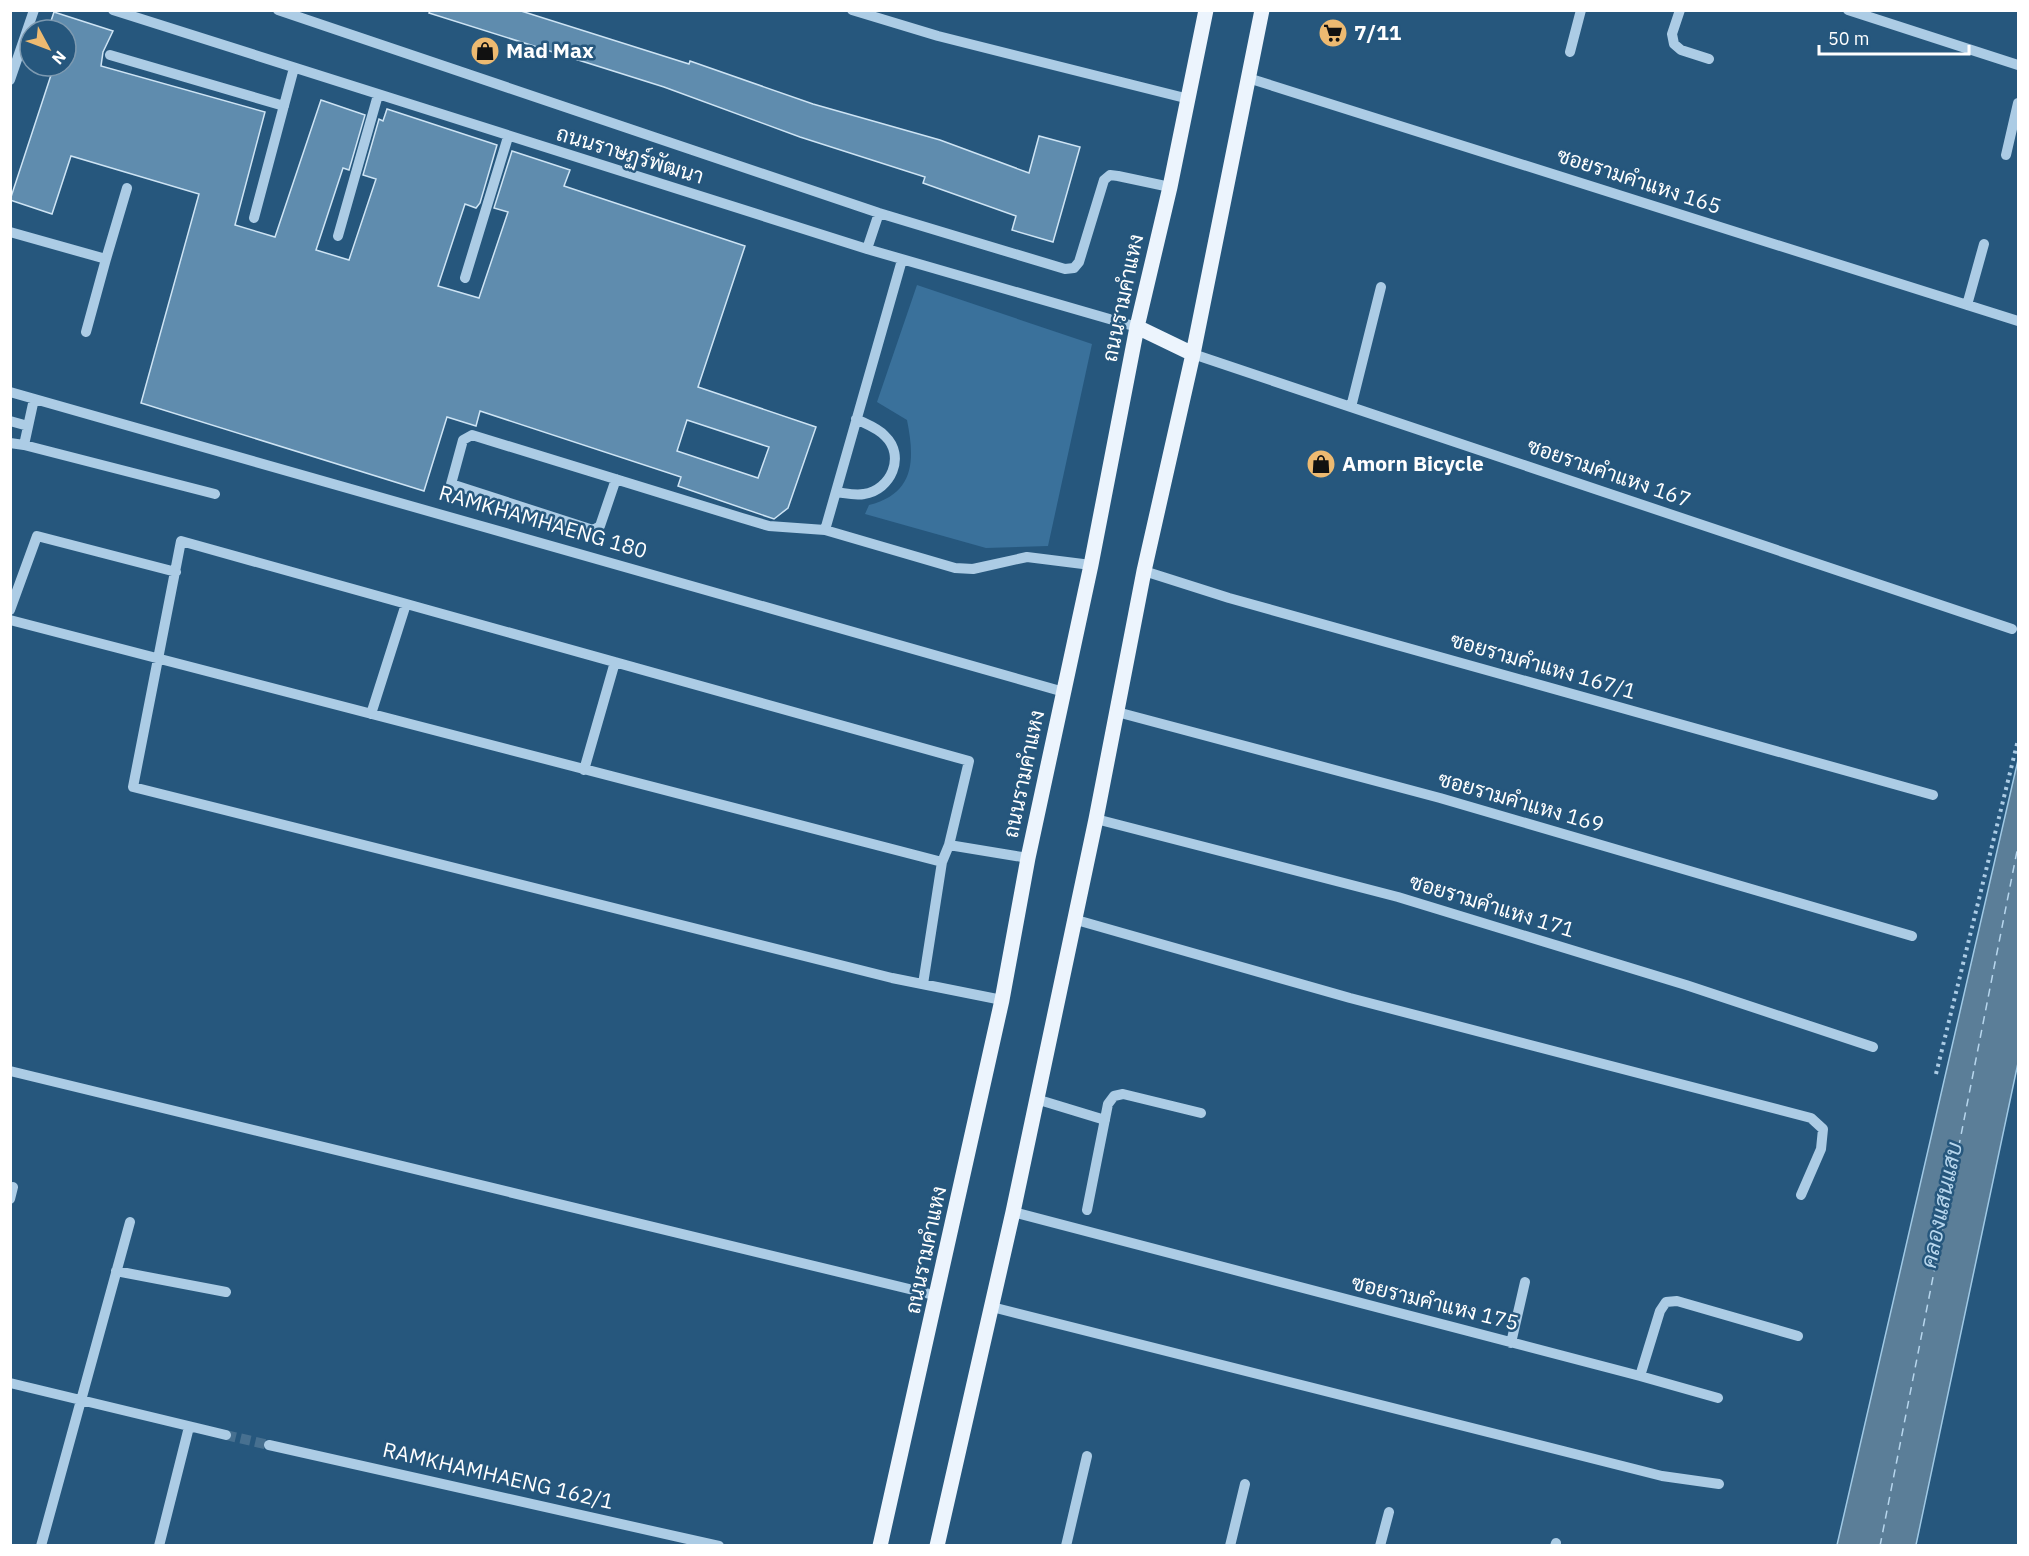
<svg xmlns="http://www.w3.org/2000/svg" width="2029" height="1556" font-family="'IBM Plex Sans',Sarabun,sans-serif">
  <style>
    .green { fill: #3a719b }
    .water { fill: #5b7e98; stroke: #a0c9e5; stroke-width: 1.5 }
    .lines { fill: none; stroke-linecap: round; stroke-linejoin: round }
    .ferry { stroke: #b7d6ed; stroke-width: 1.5; stroke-dasharray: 8 6; stroke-linecap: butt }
    .building { fill: #5f8cae; stroke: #cee4f4; stroke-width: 1.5; fill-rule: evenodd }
    .minor-tunnel { stroke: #477090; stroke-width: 10; stroke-dasharray: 10 5; stroke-linecap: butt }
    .path { stroke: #accce5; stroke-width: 4; stroke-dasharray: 3 4.5; stroke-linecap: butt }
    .minor { stroke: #accce5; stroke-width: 10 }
    .major { stroke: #ecf4fd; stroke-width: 15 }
    .labels { text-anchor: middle; stroke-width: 5; stroke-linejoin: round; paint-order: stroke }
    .poi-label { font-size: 21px; font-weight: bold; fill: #fff; stroke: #26577d; text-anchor: start }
    .street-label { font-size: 21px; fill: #fff; stroke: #26577d }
    .water-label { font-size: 22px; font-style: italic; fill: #b7d6ed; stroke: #26577d }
  </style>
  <rect width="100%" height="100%" fill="#26577d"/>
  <path class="green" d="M917,285L1092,344L1048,546L986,548L865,514L869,505C915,493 915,460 907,420L877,402Z"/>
  <path class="water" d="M2018,760V1063L1916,1545H1837Z"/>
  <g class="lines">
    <path class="ferry" d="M1880,1546L2018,846"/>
  </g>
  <path class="building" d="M430,10H518L689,64L690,61L813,104L940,140L1029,173L1039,136L1080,147L1053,242L1012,230L1016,216L923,183L925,177L800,137L664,87L429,13Z
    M54,12L113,31L103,52L101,66L265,112L235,225L275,237L321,100L365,115L349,170L343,168L316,250L349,260L376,179L363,175L379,119L383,121L387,109L497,145L480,203L476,208L465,204L438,286L479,298L508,212L494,208L512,151L570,170L564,186L745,246L698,387L816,427L788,508L774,519L678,486L681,477L480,411L476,426L447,417L424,491L141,403L199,194L71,156L52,214L10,200L54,66H66V30H48ZM687,420L769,447L758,478L677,451Z"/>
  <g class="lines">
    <path class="minor-tunnel" d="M226,1435L269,1445"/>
    <path class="path" d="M1936,1074L2018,740"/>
    <path class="minor" d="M113,10L867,249L1137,327
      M278,10L879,213L1065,269L1074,268L1079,262L1104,180L1110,175L1118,176L1170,187
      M852,10L938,36L1189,99
      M1680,10L1672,34L1674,44L1681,50L1709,59
      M1848,10L2018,65
      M1570,52L1581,10
      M110,55L284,106
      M1248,78L2018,321
      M10,80L34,10
      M2006,155L2018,103
      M254,218L294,68
      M10,232L106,259L86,332
      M338,236L378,95
      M867,249L879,213
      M106,259L127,188
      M465,278L508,137
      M1967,305L1984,244
      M1193,354L2012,629
      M10,392L1064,692
      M34,399L24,445L215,494
      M1351,407L1381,287
      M10,421L28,426
      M10,443L24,445
      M616,479L600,526L593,530L451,484L463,440L472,435L742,518L769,526L825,530L955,568L973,569L1027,557L1091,565
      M836,492C845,493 855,496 864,494C891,490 906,456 885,436C878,428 866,424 856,419
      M825,530L902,260
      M1144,571L1229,598L1933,795
      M10,610L37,536L176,572
      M10,620L942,862L923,984
      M1117,712L1440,798L1912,936
      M371,714L406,604
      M584,770L615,662
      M1096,819L1398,897L1686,985L1873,1047
      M949,845L1028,858
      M942,862L949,845L969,761L181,541L133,787L892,978L1002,1000
      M1073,919L1350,998L1811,1118L1823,1129L1821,1149L1801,1195
      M10,1071L938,1296
      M1036,1099L1105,1120
      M10,1199L13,1187
      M1087,1210L1108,1104L1114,1096L1123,1094L1201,1113
      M1013,1212L1640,1376L1660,1311L1666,1302L1677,1301L1798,1336
      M116,1271L226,1292
      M992,1307L1662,1476L1719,1484
      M1511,1343L1525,1282
      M1640,1376L1718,1398
      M10,1383L226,1435
      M269,1445L719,1546
      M41,1546L130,1222
      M159,1546L189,1427
      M1066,1546L1087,1456
      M1230,1546L1245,1484
      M1380,1546L1389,1512
      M1555,1546L1556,1543"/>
    <path class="major" d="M1137,327L1193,354
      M880,1546L1002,1000L1028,858L1091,565L1137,327L1170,187L1206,10
      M937,1546L1013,1212L1096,819L1144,571L1193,354L1262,10"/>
  </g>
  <defs>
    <g id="supermarket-disc" transform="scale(1.5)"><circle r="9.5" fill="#edba71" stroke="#26577d"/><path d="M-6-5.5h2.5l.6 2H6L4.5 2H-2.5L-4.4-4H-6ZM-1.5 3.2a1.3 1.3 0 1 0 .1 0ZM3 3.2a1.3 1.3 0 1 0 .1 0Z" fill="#111"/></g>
    <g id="shop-disc" transform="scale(1.5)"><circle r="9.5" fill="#edba71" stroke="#26577d"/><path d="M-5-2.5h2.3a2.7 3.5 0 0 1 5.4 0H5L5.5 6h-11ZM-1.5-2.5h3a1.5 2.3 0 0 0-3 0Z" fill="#111"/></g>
  </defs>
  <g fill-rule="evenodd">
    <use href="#supermarket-disc" x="1333" y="33"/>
    <use href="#shop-disc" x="485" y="51"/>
    <use href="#shop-disc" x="1321" y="464"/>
  </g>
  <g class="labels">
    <g class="poi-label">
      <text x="1354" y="40">7/11</text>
      <text x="506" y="58">Mad Max</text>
      <text x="1342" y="471">Amorn Bicycle</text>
    </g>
    <g class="street-label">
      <text transform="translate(630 155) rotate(17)" y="7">ถนนราษฏร์พัฒนา</text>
      <text transform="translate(1639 181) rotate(18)" y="7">ซอยรามคำแหง 165</text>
      <text transform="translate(1123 298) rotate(-78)" y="7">ถนนรามคำแหง</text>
      <text transform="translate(1609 473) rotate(19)" y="7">ซอยรามคำแหง 167</text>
      <text transform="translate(543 522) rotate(16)" y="7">RAMKHAMHAENG 180</text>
      <text transform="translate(1543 666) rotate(16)" y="7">ซอยรามคำแหง 167/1</text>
      <text transform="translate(1024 774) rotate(-78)" y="7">ถนนรามคำแหง</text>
      <text transform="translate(1521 802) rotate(16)" y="7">ซอยรามคำแหง 169</text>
      <text transform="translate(1492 906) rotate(17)" y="7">ซอยรามคำแหง 171</text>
      <text transform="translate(926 1250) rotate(-78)" y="7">ถนนรามคำแหง</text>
      <text transform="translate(1435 1303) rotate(14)" y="7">ซอยรามคำแหง 175</text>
      <text transform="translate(498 1476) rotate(13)" y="7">RAMKHAMHAENG 162/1</text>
    </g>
    <g class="water-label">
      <text transform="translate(1941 1205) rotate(-78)" y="8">คลองแสนแสบ</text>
    </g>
  </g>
  <rect width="2029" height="1556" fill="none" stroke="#ffffff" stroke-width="24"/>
  <g transform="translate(48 48) rotate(131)"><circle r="28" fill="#26577d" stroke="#7d9ab1" stroke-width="1.5"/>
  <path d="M0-4.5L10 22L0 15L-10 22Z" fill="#edba71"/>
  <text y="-9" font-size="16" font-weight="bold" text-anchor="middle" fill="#ffffff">N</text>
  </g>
  <path d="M1819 45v9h150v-9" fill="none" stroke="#ffffff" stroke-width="3"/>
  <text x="1828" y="45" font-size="18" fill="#ffffff" stroke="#26577d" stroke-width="4.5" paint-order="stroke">50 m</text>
</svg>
